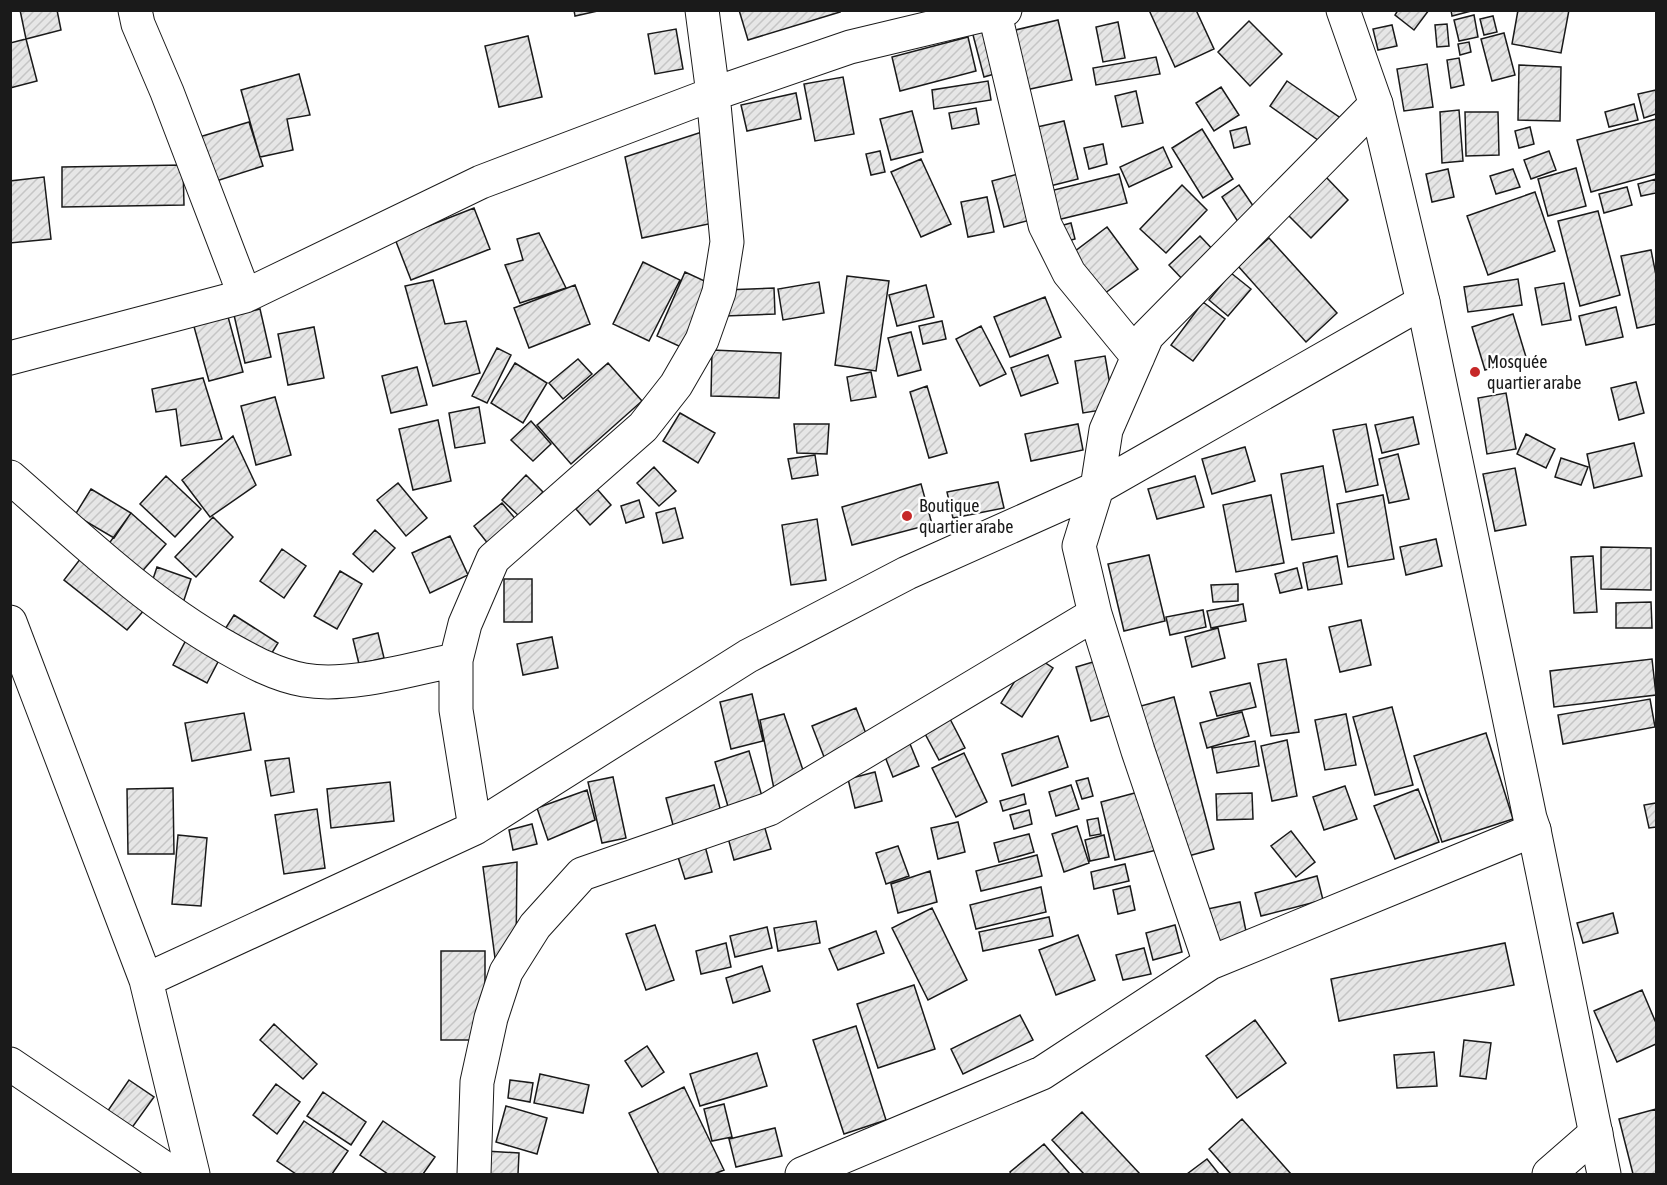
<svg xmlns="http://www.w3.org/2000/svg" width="1667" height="1185" font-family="'Asap Condensed',sans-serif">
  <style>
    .building { fill: url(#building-hatch); stroke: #1a1a1a; stroke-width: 1.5 }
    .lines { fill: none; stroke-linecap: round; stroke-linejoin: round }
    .street-casing { stroke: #1a1a1a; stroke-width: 35 }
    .secondary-casing { stroke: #1a1a1a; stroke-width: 35 }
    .street { stroke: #fff; stroke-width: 33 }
    .secondary { stroke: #fff; stroke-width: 33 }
    .poi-dot { fill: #c62828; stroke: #fff; stroke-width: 2 }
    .labels { text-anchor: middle; stroke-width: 4.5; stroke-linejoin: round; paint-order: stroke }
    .poi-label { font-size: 18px; fill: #1a1a1a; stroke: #fff; text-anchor: start }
  </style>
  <defs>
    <pattern id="building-hatch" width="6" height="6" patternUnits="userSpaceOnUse" patternTransform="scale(1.5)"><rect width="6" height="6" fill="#e6e6e6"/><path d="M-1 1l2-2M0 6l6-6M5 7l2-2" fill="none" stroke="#c5c5c5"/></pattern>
  </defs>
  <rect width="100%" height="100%" fill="#fff"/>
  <path class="building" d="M20,10H57L61,30L26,39Z
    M574,10H602L575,16Z
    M739,10H839L840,12L748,40Z
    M1149,10H1196L1214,49L1175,67Z
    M1398,10H1429L1414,30L1395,15Z
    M1451,10H1475L1452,16Z
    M1518,10H1569L1561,53L1512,44Z
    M1474,15L1478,37L1459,41L1454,20Z
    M1493,16L1497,32L1484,35L1480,19Z
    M1058,20L1072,80L1021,91L1007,32Z
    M1249,21L1282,54L1250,86L1218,52Z
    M1118,22L1125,58L1103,62L1096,27Z
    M1447,24L1449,46L1437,47L1435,25Z
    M1392,25L1397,46L1378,50L1373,29Z
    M990,27L1001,72L984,77L972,31Z
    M676,29L683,69L655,74L648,34Z
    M1504,33L1515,75L1492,81L1481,39Z
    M528,36L542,97L499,107L485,46Z
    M968,37L976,71L900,91L892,57Z
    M26,39L37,81L10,88V43Z
    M1469,42L1471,52L1460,55L1458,44Z
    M1156,57L1160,74L1096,85L1093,68Z
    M1459,58L1464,85L1451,88L1447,60Z
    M1427,64L1433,107L1404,111L1397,69Z
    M1519,65L1561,67L1560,121L1518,120Z
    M299,74L310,115L287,119L293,150L260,157L241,90Z
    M843,77L854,134L815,141L804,84Z
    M988,81L991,100L934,109L932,90Z
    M1287,81L1342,119L1325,145L1270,106Z
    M1221,87L1239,115L1214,131L1196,103Z
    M1656,90V114L1644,118L1638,94Z
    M1136,91L1143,123L1122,127L1115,96Z
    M796,93L801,119L747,131L741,105Z
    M1634,104L1638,120L1609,127L1605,112Z
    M976,108L979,124L952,129L949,113Z
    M1459,110L1463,161L1442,163L1440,112Z
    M912,111L923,152L891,160L880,119Z
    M1465,112H1498L1499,155L1466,156Z
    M1656,119V174L1591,192L1577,140Z
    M1064,121L1078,179L1042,188L1028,129Z
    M249,122L263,166L210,183L196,138Z
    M1246,127L1250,144L1234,148L1230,131Z
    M1530,127L1534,144L1519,148L1515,131Z
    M1202,129L1233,179L1203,198L1172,148Z
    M708,130L718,222L642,238L625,157Z
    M1103,144L1107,164L1089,169L1084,148Z
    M1163,147L1172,167L1129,187L1120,167Z
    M880,151L885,172L871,175L866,154Z
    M1549,151L1556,170L1531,179L1524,160Z
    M921,159L951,224L921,237L891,172Z
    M183,165L184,205L62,207V167Z
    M1576,168L1586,206L1548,216L1538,179Z
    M1448,169L1454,197L1432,202L1426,174Z
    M1513,169L1520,187L1496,194L1490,176Z
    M1022,173L1034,219L1004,227L992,181Z
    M1119,174L1127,203L1057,220L1050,191Z
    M1325,176L1348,200L1311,238L1287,214Z
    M44,177L51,239L10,243V181Z
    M1656,179V193L1641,196L1638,184Z
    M1182,185L1207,210L1166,253L1140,229Z
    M1239,185L1260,216L1242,228L1222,197Z
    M1627,187L1632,205L1604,213L1599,194Z
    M1535,192L1555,251L1488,275L1467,216Z
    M987,197L994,232L968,237L961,202Z
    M474,208L490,249L411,280L395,239Z
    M1598,211L1620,295L1580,306L1558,221Z
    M1071,223L1075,239L1060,243L1056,227Z
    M1107,227L1138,269L1101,296L1070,255Z
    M539,233L566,288L520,303L505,265L523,260L517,239Z
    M1200,236L1216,253L1185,282L1169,265Z
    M1269,238L1337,313L1306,342L1238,266Z
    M1651,250L1656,275V324L1637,328L1621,256Z
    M643,262L680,280L649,341L613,324Z
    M685,272L709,283L681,347L657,336Z
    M1231,273L1251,289L1228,316L1209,300Z
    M847,276L889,281L876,371L835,365Z
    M1518,279L1522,305L1468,312L1464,287Z
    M433,280L445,324L466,321L480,373L433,386L405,286Z
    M819,282L824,313L783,320L778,289Z
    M1564,283L1571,320L1542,325L1535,288Z
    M575,285L590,324L529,348L514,308Z
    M926,285L934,317L897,326L889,295Z
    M774,288L775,314L725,316L724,290Z
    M1045,297L1061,337L1010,357L994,317Z
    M1203,302L1225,319L1193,361L1171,345Z
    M1616,307L1623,337L1586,345L1579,316Z
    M260,309L271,357L245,363L234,315Z
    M227,313L243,372L209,381L193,323Z
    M1513,314L1526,357L1485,370L1472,327Z
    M942,321L946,339L923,344L919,326Z
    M981,326L1006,374L980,386L956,339Z
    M314,327L324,378L288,385L278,334Z
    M911,332L921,370L898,376L888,338Z
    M497,348L511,355L487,403L472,396Z
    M712,350L781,353L779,398L711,396Z
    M1048,355L1058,383L1021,396L1011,368Z
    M1105,356L1114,408L1083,413L1075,361Z
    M578,359L592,374L563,399L549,383Z
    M515,363L547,383L523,423L491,403Z
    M608,363L642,401L571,464L537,425Z
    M417,367L427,405L391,413L382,376Z
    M871,372L876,397L851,401L847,377Z
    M203,378L222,439L181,446L176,409L156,412L152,389Z
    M1636,382L1644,413L1619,420L1611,388Z
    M927,386L947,453L929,458L910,392Z
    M1506,393L1516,449L1487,454L1478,398Z
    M275,397L291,455L256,465L241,406Z
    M479,407L485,443L455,448L449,413Z
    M680,413L715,433L698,463L663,441Z
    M1413,417L1419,444L1382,453L1375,425Z
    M438,420L451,481L413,490L399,429Z
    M531,421L551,444L533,461L511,440Z
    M794,424H829L827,454L797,453Z
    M1078,424L1083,450L1031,461L1025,434Z
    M1366,424L1378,485L1346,492L1333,430Z
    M1526,434L1555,449L1546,468L1517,454Z
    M233,436L256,485L210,517L182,480Z
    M1634,443L1642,476L1594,488L1587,454Z
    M1245,447L1255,481L1212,494L1202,459Z
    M1398,454L1409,499L1389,503L1379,459Z
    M815,455L818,475L792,479L788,459Z
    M1561,458L1588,467L1581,485L1555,477Z
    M1323,466L1334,533L1292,540L1281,474Z
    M654,467L676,491L659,506L637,483Z
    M1515,468L1526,525L1495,531L1483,474Z
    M526,475L543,492L519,516L502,500Z
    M166,476L201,509L175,537L140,504Z
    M1195,476L1204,507L1157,519L1148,489Z
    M998,482L1004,508L953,518L947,492Z
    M398,483L427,518L406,536L377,500Z
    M921,484L932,524L852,545L842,507Z
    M91,489L131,513L114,538L75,515Z
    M597,489L611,505L590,525L576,509Z
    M1271,495L1284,563L1236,572L1223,505Z
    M1383,495L1394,559L1348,567L1337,504Z
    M639,500L644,517L626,523L621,506Z
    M502,503L518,522L489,545L474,526Z
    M675,508L683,538L663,543L656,513Z
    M131,513L166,544L138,576L105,549Z
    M213,517L233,537L196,577L175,557Z
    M817,519L826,580L791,585L782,525Z
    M375,530L395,548L373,572L353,554Z
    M450,536L468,575L430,593L412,553Z
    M1436,539L1442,566L1406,575L1400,547Z
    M1601,547L1651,548V590L1601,589Z
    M282,549L306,566L284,598L260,581Z
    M1149,555L1165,621L1124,631L1108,564Z
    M1337,556L1342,584L1308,590L1303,563Z
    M1593,556L1597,612L1574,613L1571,557Z
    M81,558L145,609L127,630L64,580Z
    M157,567L191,579L183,603L149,591Z
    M1297,568L1302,588L1280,593L1275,574Z
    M340,571L362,584L337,629L314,616Z
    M504,579H532V622H504Z
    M1238,584V601L1213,602L1211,585Z
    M1651,602L1652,628H1616V603Z
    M1243,604L1246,621L1211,628L1207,611Z
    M1203,610L1206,627L1170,635L1166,617Z
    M234,615L278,643L265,664L220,637Z
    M1361,620L1371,665L1340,672L1329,627Z
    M1218,628L1225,658L1192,667L1185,637Z
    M378,633L384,658L359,664L353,639Z
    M552,637L558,668L523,675L517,644Z
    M186,640L220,658L207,683L173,665Z
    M1032,654L1053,668L1022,717L1001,703Z
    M1286,659L1299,732L1271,736L1258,664Z
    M1652,659L1656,695L1554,707L1550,671Z
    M1100,660L1116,714L1091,721L1076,667Z
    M1250,683L1256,707L1217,716L1210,692Z
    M752,694L763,741L731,749L720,702Z
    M1174,697L1214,849L1181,858L1141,706Z
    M1650,699L1655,727L1563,744L1558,715Z
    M1392,707L1413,785L1375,795L1353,717Z
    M856,708L870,744L826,762L812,726Z
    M1242,712L1249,736L1207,748L1200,723Z
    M244,713L251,750L192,761L185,723Z
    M784,714L806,779L774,789L760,720Z
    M1346,714L1356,765L1325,770L1315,720Z
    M949,717L965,748L939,760L923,730Z
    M1486,733L1513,819L1442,842L1414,756Z
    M1058,736L1068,767L1012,786L1002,754Z
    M908,739L919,766L893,777L882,749Z
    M1287,740L1297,796L1272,801L1261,746Z
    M1255,741L1259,766L1217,773L1212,748Z
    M749,751L763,800L729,810L715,762Z
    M964,753L987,802L956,817L932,768Z
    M289,758L294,792L271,796L265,761Z
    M875,772L882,801L855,808L848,779Z
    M613,777L626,838L602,843L588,782Z
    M1088,778L1093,796L1082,799L1076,781Z
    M390,782L394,821L331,828L327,789Z
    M714,785L721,812L673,825L666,798Z
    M1071,785L1079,809L1056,816L1049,792Z
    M1345,786L1357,819L1324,830L1313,797Z
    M173,788L174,854H128L127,789Z
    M1418,789L1439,842L1395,859L1374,806Z
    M587,790L595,820L548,840L537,808Z
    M1146,790L1161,849L1115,860L1101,802Z
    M1252,793L1253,819L1217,820L1216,794Z
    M1024,794L1026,804L1003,811L1000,801Z
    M1656,803V827L1649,828L1644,805Z
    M317,809L325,868L284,874L275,815Z
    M1029,810L1032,824L1014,829L1010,815Z
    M1098,818L1101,834L1090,836L1087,820Z
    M958,822L965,852L938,859L931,828Z
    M532,824L537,844L513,850L509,830Z
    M764,825L771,849L734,860L727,834Z
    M1077,826L1089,863L1064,872L1052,834Z
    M1291,831L1315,862L1296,877L1271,846Z
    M1029,834L1034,852L999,862L994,843Z
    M178,835L207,838L201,906L172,904Z
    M1104,835L1109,857L1090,861L1085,840Z
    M705,846L712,872L685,879L677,854Z
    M898,846L909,876L886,884L876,853Z
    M1037,855L1042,876L981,891L976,871Z
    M517,862L516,953L495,958L483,867Z
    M1125,864L1129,881L1094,889L1091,872Z
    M930,871L937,902L898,913L891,884Z
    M1317,876L1323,900L1261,916L1255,893Z
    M1130,886L1135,910L1118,914L1113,890Z
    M1041,887L1046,912L976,929L970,905Z
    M1240,902L1248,941L1212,949L1203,910Z
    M932,908L967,980L928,1000L892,928Z
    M1613,913L1618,933L1583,943L1577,923Z
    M1049,917L1053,936L983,951L979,932Z
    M816,921L820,943L778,951L774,928Z
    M655,925L674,980L646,990L626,934Z
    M1175,925L1182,952L1153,960L1146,933Z
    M767,927L772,948L735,957L730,936Z
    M876,931L884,953L838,970L829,949Z
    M1078,935L1095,980L1056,995L1039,950Z
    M726,943L731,967L701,974L696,951Z
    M1505,943L1514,985L1339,1021L1331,979Z
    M1144,948L1151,974L1123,980L1116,955Z
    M441,951H485V1040H441Z
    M762,966L770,991L733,1003L726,978Z
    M914,985L935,1049L878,1068L857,1004Z
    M1642,990L1656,1023V1044L1617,1062L1594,1011Z
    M1020,1015L1033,1040L963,1074L951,1049Z
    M1255,1020L1286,1063L1237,1098L1206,1056Z
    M274,1024L317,1064L303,1079L260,1040Z
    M856,1026L886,1120L844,1134L813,1040Z
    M1464,1040L1491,1043L1486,1079L1460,1076Z
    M647,1046L664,1072L642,1087L625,1061Z
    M1434,1052L1437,1086L1397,1088L1394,1055Z
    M757,1053L767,1086L700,1106L690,1074Z
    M540,1074L589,1085L583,1113L534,1103Z
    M129,1080L154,1097L131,1129L107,1112Z
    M510,1080L533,1083L530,1102L508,1098Z
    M276,1084L300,1102L277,1134L253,1115Z
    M684,1087L724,1170L714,1174H659L629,1113Z
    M323,1092L366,1122L351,1145L307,1116Z
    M724,1104L732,1137L712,1141L704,1109Z
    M506,1106L547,1118L537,1154L496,1142Z
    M1656,1109V1174H1633L1619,1119Z
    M1082,1112L1140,1174H1084L1052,1140Z
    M1242,1119L1291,1174H1231L1209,1149Z
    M304,1121L348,1151L332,1174H296L277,1161Z
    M383,1121L435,1157L423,1174H388L360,1155Z
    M775,1128L782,1156L736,1167L729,1139Z
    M1044,1144L1070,1174H1011L1010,1172Z
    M485,1151L519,1153L518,1174H484Z
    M1207,1159L1219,1174H1187Z"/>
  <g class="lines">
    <g class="street-casing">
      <path id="street" d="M135,10L138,24L167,92L245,296
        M994,10L1045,225L1069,273L1138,357
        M10,358L245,296L481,182L713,94L850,47L1005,10
        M10,477C79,537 145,601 224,646C249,660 275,675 304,680C350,688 410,669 456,660
        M10,622L146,980L193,1174
        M475,828L456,710V660L465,624L493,559L643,427L676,385L702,340L719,292L727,242L713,94L702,10
        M1210,963L1138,751L1095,614L1079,546L1097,488L1106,430L1147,336L1376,104
        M146,980L475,828L748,656L907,573L1097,488L1423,302
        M474,1174L477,1082L491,1018L506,972L535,926L582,874L769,809L1095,614
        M802,1174L1042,1073L1210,963L1534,830
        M1549,1174L1596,1133"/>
    </g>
    <g class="secondary-casing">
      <path id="secondary" d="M1343,10L1376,104L1423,302L1530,818L1534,830L1604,1174
        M10,1064L173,1174"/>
    </g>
    <use href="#street" class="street"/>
    <use href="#secondary" class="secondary"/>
  </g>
  <g class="poi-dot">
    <circle cx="1475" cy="372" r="6"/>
    <circle cx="907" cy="516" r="6"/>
  </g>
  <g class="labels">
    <g class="poi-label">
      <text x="1487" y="368">Mosquée<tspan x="1487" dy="21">quartier arabe</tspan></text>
      <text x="919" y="512">Boutique<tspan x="919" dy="21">quartier arabe</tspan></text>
    </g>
  </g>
  <rect width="1667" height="1185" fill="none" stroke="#1a1a1a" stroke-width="24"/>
</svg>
